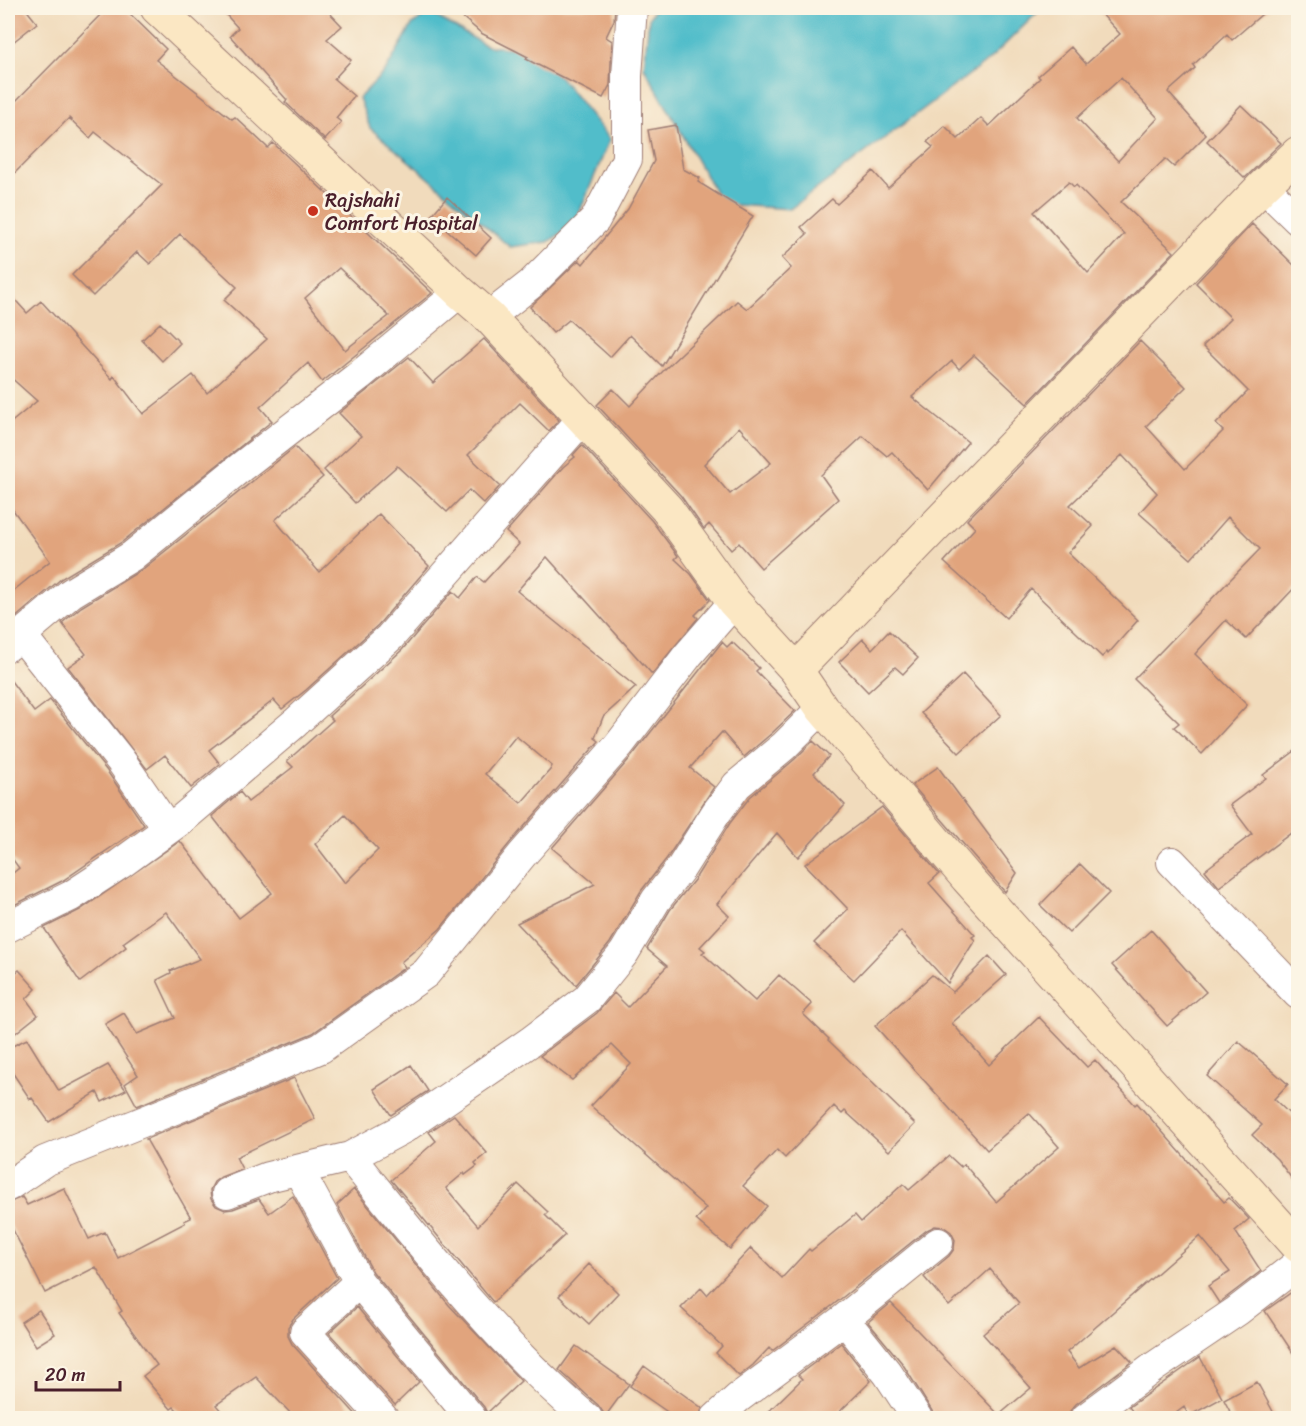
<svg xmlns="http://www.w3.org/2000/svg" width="1306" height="1426" font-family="Sriracha,sans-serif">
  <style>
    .water { fill: #51bdca; stroke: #4e6e7a; stroke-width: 1.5 }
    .building { fill: #e1a47d; fill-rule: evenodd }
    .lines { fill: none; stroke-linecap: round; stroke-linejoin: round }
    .street-casing { stroke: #9e7d74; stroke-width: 32 }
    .secondary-casing { stroke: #9e7d74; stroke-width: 35 }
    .street { stroke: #fff; stroke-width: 30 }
    .secondary { stroke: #fbe7c3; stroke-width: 33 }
    .poi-dot { fill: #c8321e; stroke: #fcf5e5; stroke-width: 2 }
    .labels { text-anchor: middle; stroke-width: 6; stroke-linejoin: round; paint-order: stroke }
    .poi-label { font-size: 20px; fill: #4a1f2b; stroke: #fcf5e5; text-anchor: start }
  </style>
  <rect width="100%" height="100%" fill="#fcf5e5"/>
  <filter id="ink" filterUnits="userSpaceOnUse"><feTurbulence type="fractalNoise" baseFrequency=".0167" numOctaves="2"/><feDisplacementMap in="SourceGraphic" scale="12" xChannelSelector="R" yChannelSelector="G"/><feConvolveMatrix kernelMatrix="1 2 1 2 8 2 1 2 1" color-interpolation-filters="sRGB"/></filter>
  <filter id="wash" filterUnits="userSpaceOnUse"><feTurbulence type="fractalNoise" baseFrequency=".008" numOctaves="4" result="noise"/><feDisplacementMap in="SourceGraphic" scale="24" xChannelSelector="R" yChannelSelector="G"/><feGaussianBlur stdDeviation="1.35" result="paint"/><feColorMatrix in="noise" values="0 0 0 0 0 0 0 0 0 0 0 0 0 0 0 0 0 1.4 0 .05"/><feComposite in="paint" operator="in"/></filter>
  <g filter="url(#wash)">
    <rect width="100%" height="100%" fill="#f1dbbc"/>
    <path class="water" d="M655,8H1042L990,59L790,209L722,204L644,67L649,18Z
      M430,13L487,46L520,49L560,77L610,139L574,225L548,242L510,247L370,128L359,98L386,70L412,25Z"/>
    <g id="blocks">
      <path class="building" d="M8,8H25L37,23L8,46Z
        M107,8H124L166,49L156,60L232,119L235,117L268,148L273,143L432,293L322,382L308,363L260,407L272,421L122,542L62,578L8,624V595L50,561L8,503V425L37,401L8,375V292L27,313L41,301L112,379L114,376L143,414L193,375L207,393L267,339L224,300L237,287L180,234L150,264L137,252L93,296L72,275L162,185L95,132L90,138L69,118L8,180V109ZM339,268L389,316L345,350L305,298Z
        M220,8H325L342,26L327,39L351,60L334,79L354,96L336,118L341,122L325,140L285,102L287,100L230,36L238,28Z
        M452,8H615L614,20L606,37L612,41L610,85L603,98L526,59L528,57L481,33Z
        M1096,8H1269L1232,40L1227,34L1193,65L1195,68L1168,92L1206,135L1174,167L1165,159L1121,202L1174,252L1027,404L974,355L959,369L952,361L912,397L968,442L928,490L892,452L887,456L863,436L821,475L838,499L761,568L739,543L731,550L709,524L704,529L681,496L597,405L613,389L630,406L665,369L737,301L747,309L791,268L782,258L807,234L801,227L832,199L837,204L873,171L888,188L933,147L927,142L945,126L958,139L981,118L989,126L1040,78L1038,76L1071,47L1086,64L1120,34ZM1121,78L1158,118L1118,161L1077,118ZM1069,182L1074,187L1076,185L1124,234L1088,273L1034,212ZM739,427L771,463L730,494L704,464Z
        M1241,105L1281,143L1245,178L1207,141Z
        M676,125L683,169L700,178L698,182L753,216L662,366L630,335L610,357L569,320L553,333L530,307L579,260L583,264L628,209L654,161L648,130Z
        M447,197L491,238L476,255L431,216Z
        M1252,224L1299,270V583L1246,639L1226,620L1195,654L1247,705L1202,754L1174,727L1179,723L1134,679L1260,549L1228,517L1191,559L1139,513L1157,493L1122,455L1070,505L1093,526L1068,553L1138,620L1108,654L1107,652L1102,657L1031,589L1006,618L944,562L975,528L967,520L1140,341L1186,387L1146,426L1185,469L1223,431L1216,424L1248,391L1203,346L1231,318L1196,283Z
        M160,323L180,343L162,361L142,340Z
        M484,339L559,420L549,431L520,403L468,455L500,486L484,504L469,490L447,512L397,466L355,503L324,470L361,436L339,413L409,357L433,383Z
        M582,445L652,521L678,556L675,559L691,574L710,600L695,615L698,618L652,674L547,557L517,591L636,687L603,717L595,738L599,741L509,844L440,929L401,962L405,967L313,1033L137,1106L125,1084L138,1075L105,1024L124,1013L137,1034L175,1018L157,980L171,973L170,971L200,959L166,912L123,943L126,947L80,982L44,928L80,910L180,841L239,918L272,893L212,816L240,792L248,802L293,767L287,761L333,720L329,716L402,650L453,591L460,598L477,577L484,582L519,544L506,532L563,467L575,457L573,455ZM516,736L552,766L550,770L521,803L485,774ZM345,815L378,850L345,883L315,844Z
        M295,447L323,477L275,520L319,572L379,514L429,566L378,625L306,690L282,709L274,700L209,750L220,764L191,788L165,755L147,769L68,667L86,654L62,623L81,607L143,569Z
        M889,631L918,658L903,674L895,667L868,692L839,662L863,639L872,649Z
        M722,642L727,647L732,642L759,668L756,671L795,711L772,733L744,757L722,732L690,768L714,787L667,858L641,891L610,943L576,985L517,923L595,884L552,848L632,756Z
        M963,674L1001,715L959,753L921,713Z
        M8,677L34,712L50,700L107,771L144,825L62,881L8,908V877L19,868L8,853Z
        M813,741L829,756L814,773L845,805L798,857L777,833L717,904L729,916L700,947L705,951L702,953L755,1001L779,975L812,1004L803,1014L829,1039L828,1040L915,1124L889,1151L845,1111L842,1114L834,1106L785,1158L777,1150L743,1186L767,1206L730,1249L696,1220L706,1208L591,1106L631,1064L612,1045L572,1080L540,1056L597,1013L614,993L628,1007L667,966L647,949L670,910L695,879L730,823L750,797L795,759Z
        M1299,748V827L1219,887L1205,870L1252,834L1230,805L1266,778L1263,775Z
        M938,767L1017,873L1005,892L912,785Z
        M882,807L939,874L929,883L975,935L972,937L975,940L948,983L901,931L854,980L814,943L848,909L805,864Z
        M1080,864L1109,893L1069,933L1040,905Z
        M1151,930L1206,992L1167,1026L1112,965Z
        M989,956L1006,975L952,1023L989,1065L1039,1017L1087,1067L1095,1060L1135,1105L1137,1103L1224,1202L1229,1198L1249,1219L1235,1231L1261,1271L1219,1303L1208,1286L1230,1272L1200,1236L1067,1352L1079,1368L1116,1345L1132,1362L1076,1404L1070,1411L1069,1419H940L932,1411L902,1363L868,1322L891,1303L999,1415L1031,1388L983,1334L1019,1303L990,1269L949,1306L924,1277L949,1256L954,1249L955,1240L951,1232L944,1227L935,1226L927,1230L833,1305L772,1351L769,1348L753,1365L739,1376L716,1353L722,1346L681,1308L701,1288L707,1295L751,1248L782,1278L809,1249L811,1251L855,1215L861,1222L903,1184L909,1190L949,1156L961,1167L964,1164L996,1202L1059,1147L1029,1113L987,1150L875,1026L932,975L953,992Z
        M19,970L36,989L26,999L38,1015L8,1039V974L10,977Z
        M27,1039L59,1091L108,1065L126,1090L102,1102L97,1092L49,1122L32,1098L30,1099L8,1066V1048Z
        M1238,1041L1288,1084L1274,1099L1299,1123V1188L1277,1159L1252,1135L1262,1125L1207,1076Z
        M411,1065L428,1091L391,1115L374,1089Z
        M294,1078L315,1119L236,1157L242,1169L221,1177L214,1182L210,1190L211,1199L216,1206L225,1210L233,1209L259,1199L269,1213L293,1196L337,1278L293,1319L288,1327V1336L292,1344L360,1419H296L256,1377L216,1405L228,1419H186L174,1407L171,1409L143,1376L157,1365L119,1313L122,1311L96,1267L45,1293L8,1220V1203L22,1197L27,1205L64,1188L89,1239L105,1232L118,1258L185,1223L184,1221L191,1218L146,1139Z
        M454,1115L487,1153L475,1163L477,1166L465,1175L464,1173L446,1188L478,1226L518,1184L548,1212L545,1215L565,1235L493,1302L391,1180L436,1141L429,1132Z
        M354,1189L449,1305L521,1381L487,1413L484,1407L373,1272L337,1205Z
        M589,1264L618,1293L589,1324L559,1296Z
        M1299,1287V1362L1265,1311Z
        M357,1307L419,1382L395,1405L329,1333Z
        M39,1310L55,1334L36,1346L21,1322Z
        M841,1343L871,1381L832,1419H761L802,1379L798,1375Z
        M576,1346L629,1384L604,1418L603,1412L598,1405L559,1370Z
        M1200,1357L1222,1398L1189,1416L1184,1407L1168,1419H1138L1129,1407Z
        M644,1366L702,1408L699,1419H673L666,1411L630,1386Z
        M1257,1382L1277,1419H1234L1224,1400Z"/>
    </g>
  </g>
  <g filter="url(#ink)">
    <use href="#blocks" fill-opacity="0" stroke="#9e7d74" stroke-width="1.5"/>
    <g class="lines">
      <g class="street-casing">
        <path id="street" d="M1263,186L1298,220
          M489,317L531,284L595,220L627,159V76L632,8
          M21,635L121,761L168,829
          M8,646L71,593L132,556L241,467L360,375L460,292
          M1172,862L1298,994
          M8,927L71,896L120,864L182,819L295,723L390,637L584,417
          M350,1157C424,1248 496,1342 587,1418
          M299,1171L359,1282L471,1418
          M8,1186L45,1161L192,1102L321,1048L426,973L522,855L619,745L688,655L734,602
          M227,1193L268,1177L350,1157L404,1128L530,1042L587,999L624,953L656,900L681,868L716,813L737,785L784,746L822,708
          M359,1282L305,1332L383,1418
          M844,1319L888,1374L917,1418
          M716,1418L738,1398L844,1319L938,1243
          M1086,1418L1154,1367L1237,1311L1298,1264"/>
      </g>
      <g class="secondary-casing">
        <path id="secondary" d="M157,8L460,292L489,317L667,509L734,602L796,670L822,708L967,878L1298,1246
          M796,670L1263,186L1298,153"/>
      </g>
      <use href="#street" class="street"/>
      <use href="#secondary" class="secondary"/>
    </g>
  </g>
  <circle class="poi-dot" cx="313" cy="211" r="6"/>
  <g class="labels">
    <g class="poi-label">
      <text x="325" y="207">Rajshahi<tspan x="325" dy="23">Comfort Hospital</tspan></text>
    </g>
  </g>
  <rect width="1306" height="1426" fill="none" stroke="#fcf5e5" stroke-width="30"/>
  <path d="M36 1381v9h84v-9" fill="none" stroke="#4a1f2b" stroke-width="3"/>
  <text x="45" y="1381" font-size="18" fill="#4a1f2b" stroke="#fcf5e5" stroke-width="4.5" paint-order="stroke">20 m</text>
</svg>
